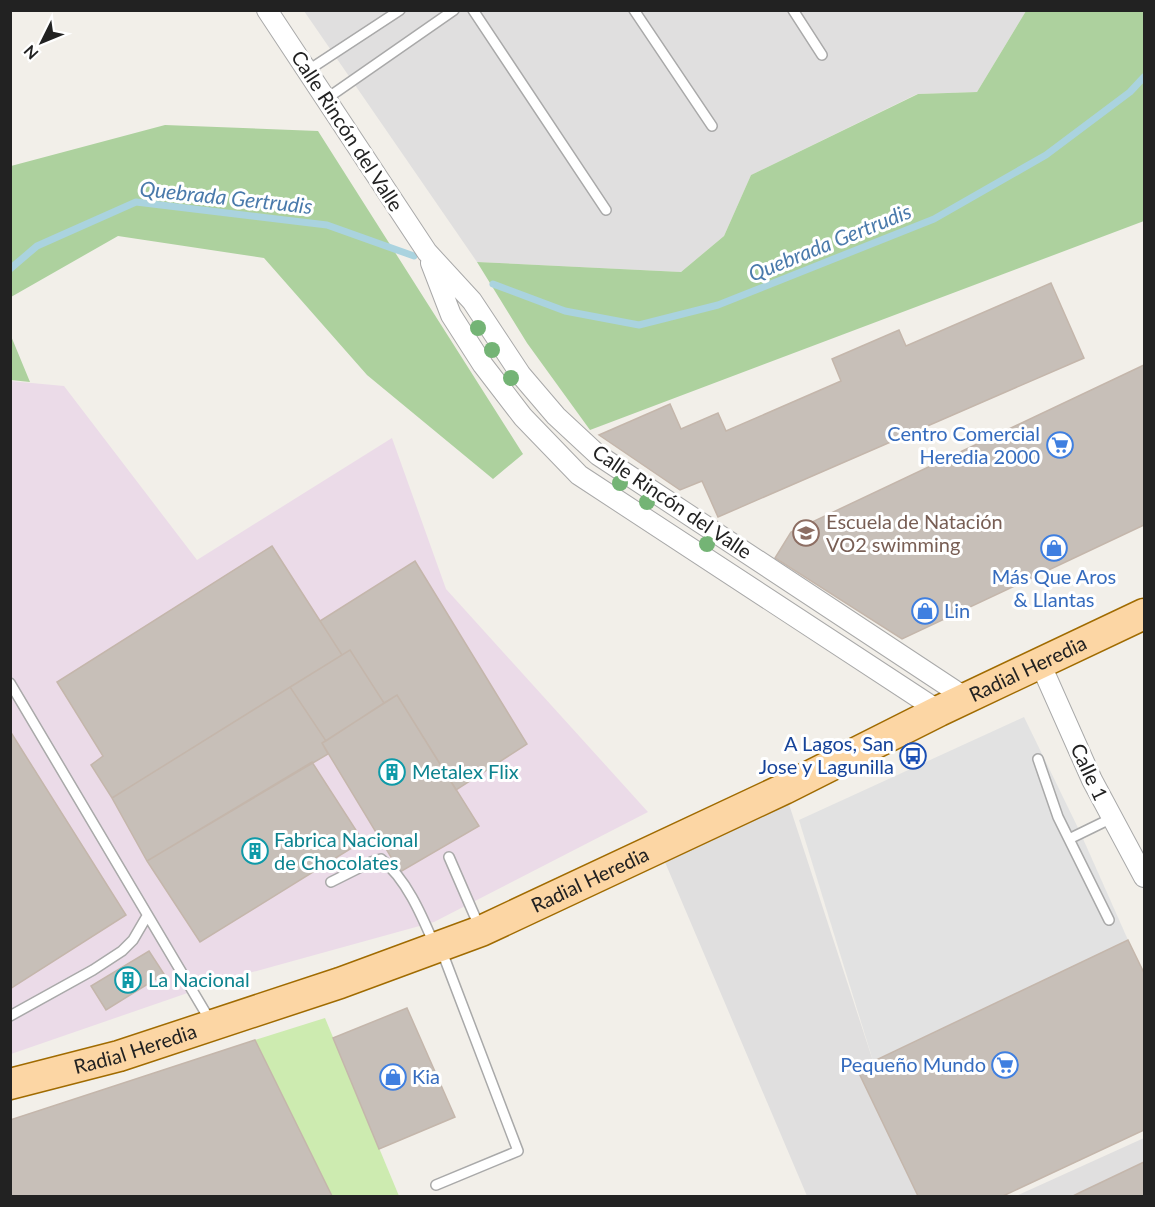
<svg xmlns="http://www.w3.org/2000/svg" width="1155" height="1207" font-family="Lato,sans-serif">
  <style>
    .residential { fill: #e0dfdf }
    .industrial { fill: #ebdbe8 }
    .grass { fill: #cdebb0 }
    .forest { fill: #add19e }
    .parking { fill: #e2e2e2 }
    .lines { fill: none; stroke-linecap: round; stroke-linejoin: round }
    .stream { stroke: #aad3df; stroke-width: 7 }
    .building { fill: #c7bfb8; stroke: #c4b6ab; stroke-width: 1.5 }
    .lane-casing { stroke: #a9a9a9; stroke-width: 12 }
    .street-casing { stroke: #a9a9a9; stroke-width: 22 }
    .primary-casing { stroke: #a06b00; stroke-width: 33 }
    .lane { stroke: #fff; stroke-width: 9 }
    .street { stroke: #fff; stroke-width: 20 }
    .primary { stroke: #fcd6a4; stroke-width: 30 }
    .tree { fill: #74b475 }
    .labels { text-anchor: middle; stroke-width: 6; stroke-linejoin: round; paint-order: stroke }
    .street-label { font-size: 20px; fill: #222; stroke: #fff }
    .shop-label { font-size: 20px; fill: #366cbe; stroke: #fff; text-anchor: end }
    .education-label { font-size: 20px; fill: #785e54; stroke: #fff; text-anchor: start }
    .transit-label { font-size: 20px; fill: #164399; stroke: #fff; text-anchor: end }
    .culture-label { font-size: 20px; fill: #0d838f; stroke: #fff; text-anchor: start }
    .water-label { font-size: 21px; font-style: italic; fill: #4a7aab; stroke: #fff }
  </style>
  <rect width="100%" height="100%" fill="#f2efe9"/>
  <path class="residential" d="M304,11H1026L977,92L917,94L751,175L724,236L681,272L477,262Z
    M784,789L873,1061L857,1069L918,1196H807L659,848Z
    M1144,1138V1196H1016Z"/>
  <path class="industrial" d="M10,381L64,386L197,560L392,438L446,589L648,812L434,922L231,978L11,1054Z"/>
  <path class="grass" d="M325,1018L399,1196H332L255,1040Z"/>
  <path class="forest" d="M1026,11H1144V221L590,430L527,343L477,262L681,272L724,236L751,175L918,94L977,92Z
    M165,125L318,131L523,454L493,479L367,375L264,258L118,236L11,297V166Z
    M11,336L30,382L11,380Z"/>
  <path class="parking" d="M1024,717L1080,832L1128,940L873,1061L799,820Z"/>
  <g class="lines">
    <path class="stream" d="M10,269L37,246L136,202L327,225L414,256
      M493,284L565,311L639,325L718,305L934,219L1046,155L1130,92L1144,77"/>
  </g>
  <path class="building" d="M1051,283L1084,358L718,517L702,481L680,490L599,435L670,404L681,429L718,413L726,431L841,381L832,359L899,330L906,346Z
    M1144,365V525L902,639L775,558L791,532Z
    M272,546L342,655L112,798L91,765L103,756L57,682Z
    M415,561L527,744L456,790L397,695L384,703L350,650L342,655L320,621Z
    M350,650L384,703L326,741L290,687Z
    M290,687L326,741L322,743L328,754L147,861L112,798Z
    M397,695L479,826L400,872L322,743Z
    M10,731L126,915L10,989Z
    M312,762L363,841L200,942L147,861Z
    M1128,940L1144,973V1130L1003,1196H918L857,1069Z
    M149,951L164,974L106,1010L91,986Z
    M407,1008L455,1117L379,1149L333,1038Z
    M255,1040L332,1196H10V1120Z
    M1144,1162V1196H1073L1081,1192Z"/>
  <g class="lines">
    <g class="lane-casing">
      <path id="lane" d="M473,10L606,210
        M634,10L712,126
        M793,10L822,55
        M307,71L400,10
        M326,99L454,10
        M10,683L211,1022
        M1038,759L1058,817L1109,920
        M1069,839L1112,818
        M449,857L479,926
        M331,882L371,862L381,859C406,878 422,916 434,944
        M10,1016L93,970L122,951L133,940L147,916
        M436,1185L518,1151L441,949"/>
    </g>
    <g class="street-casing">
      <path id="street" d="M267,10L427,252L472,301L521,375L556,416L598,455L966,698
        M431,263L451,315L483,365L523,417L579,475L939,711
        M1040,663L1092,780L1144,877"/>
    </g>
    <g class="primary-casing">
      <g id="primary">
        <path id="s1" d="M10,1084L119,1056L340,983L481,931L784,789L939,711L1144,614"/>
      </g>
    </g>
    <use href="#lane" class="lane"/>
    <use href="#street" class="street"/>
    <use href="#primary" class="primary"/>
  </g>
  <g class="tree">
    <circle cx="478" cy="328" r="8"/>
    <circle cx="492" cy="350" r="8"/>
    <circle cx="511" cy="378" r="8"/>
    <circle cx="620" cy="483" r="8"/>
    <circle cx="647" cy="502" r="8"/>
    <circle cx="707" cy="544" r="8"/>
  </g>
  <defs>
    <g id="supermarket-ring" transform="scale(1.35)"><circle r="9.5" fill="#fff" stroke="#3f7fe0" stroke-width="1.5"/><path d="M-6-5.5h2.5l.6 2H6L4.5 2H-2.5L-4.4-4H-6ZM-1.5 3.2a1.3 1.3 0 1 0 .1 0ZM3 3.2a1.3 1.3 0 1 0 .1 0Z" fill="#3f7fe0"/></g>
    <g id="school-ring" transform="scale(1.35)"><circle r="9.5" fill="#fff" stroke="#8d6e63" stroke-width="1.5"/><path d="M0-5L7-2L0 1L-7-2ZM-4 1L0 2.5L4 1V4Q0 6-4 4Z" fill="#8d6e63"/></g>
    <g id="shop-ring" transform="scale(1.35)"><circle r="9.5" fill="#fff" stroke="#3f7fe0" stroke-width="1.5"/><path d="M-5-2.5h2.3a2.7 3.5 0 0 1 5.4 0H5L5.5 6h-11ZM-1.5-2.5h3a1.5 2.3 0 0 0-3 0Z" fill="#3f7fe0"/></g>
    <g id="bus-ring" transform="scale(1.35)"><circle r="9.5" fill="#fff" stroke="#1a4fb4" stroke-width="1.5"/><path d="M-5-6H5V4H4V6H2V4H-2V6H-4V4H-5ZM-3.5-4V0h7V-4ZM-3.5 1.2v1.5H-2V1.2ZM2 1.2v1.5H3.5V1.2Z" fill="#1a4fb4"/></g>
    <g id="building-ring" transform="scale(1.35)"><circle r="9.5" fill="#fff" stroke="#0f9aa8" stroke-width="1.5"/><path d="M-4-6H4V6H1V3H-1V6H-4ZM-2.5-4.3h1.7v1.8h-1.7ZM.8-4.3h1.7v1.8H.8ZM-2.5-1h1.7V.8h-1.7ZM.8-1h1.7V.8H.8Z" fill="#0f9aa8"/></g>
  </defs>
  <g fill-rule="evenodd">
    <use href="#supermarket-ring" x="1060" y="445"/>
    <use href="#school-ring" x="806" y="533"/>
    <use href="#shop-ring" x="1054" y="548"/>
    <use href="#shop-ring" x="925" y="611"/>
    <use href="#bus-ring" x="913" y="756"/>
    <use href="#building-ring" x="392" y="772"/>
    <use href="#building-ring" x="255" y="851"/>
    <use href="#building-ring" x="128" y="980"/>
    <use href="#supermarket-ring" x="1005" y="1065"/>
    <use href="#shop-ring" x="393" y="1077"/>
  </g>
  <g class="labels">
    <g class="street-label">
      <text transform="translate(347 131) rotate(57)" y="7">Calle Rincón del Valle</text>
      <text transform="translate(672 502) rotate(34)" y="7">Calle Rincón del Valle</text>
      <text dy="7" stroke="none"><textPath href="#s1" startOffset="1102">Radial Heredia</textPath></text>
      <text transform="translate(1089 772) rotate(65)" y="7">Calle 1</text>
      <text dy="7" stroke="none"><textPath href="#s1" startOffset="616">Radial Heredia</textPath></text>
      <text dy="7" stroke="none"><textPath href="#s1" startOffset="130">Radial Heredia</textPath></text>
    </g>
    <g class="shop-label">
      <text x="1040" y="441">Centro Comercial<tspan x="1040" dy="23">Heredia 2000</tspan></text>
      <text x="1054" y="584" text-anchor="middle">Más Que Aros<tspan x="1054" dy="23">&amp; Llantas</tspan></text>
      <text x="944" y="618" text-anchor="start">Lin</text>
      <text x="986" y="1072">Pequeño Mundo</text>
      <text x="412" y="1084" text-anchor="start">Kia</text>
    </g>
    <g class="education-label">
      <text x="826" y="529">Escuela de Natación<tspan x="826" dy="23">VO2 swimming</tspan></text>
    </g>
    <g class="transit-label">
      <text x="894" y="751">A Lagos, San<tspan x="894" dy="23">Jose y Lagunilla</tspan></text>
    </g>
    <g class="culture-label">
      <text x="412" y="779">Metalex Flix</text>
      <text x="274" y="847">Fabrica Nacional<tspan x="274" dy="23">de Chocolates</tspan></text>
      <text x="148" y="987">La Nacional</text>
    </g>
    <g class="water-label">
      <text transform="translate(226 198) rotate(6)" y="7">Quebrada Gertrudis</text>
      <text transform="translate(830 243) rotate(-22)" y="7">Quebrada Gertrudis</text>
    </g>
  </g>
  <rect width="1155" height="1207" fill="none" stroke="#222222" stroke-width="24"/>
  <g transform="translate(42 42) rotate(227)" stroke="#ffffff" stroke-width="4.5" paint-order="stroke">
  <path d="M0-4.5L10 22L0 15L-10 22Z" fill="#222222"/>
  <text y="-9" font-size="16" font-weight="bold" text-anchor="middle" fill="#222222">N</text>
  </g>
</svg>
